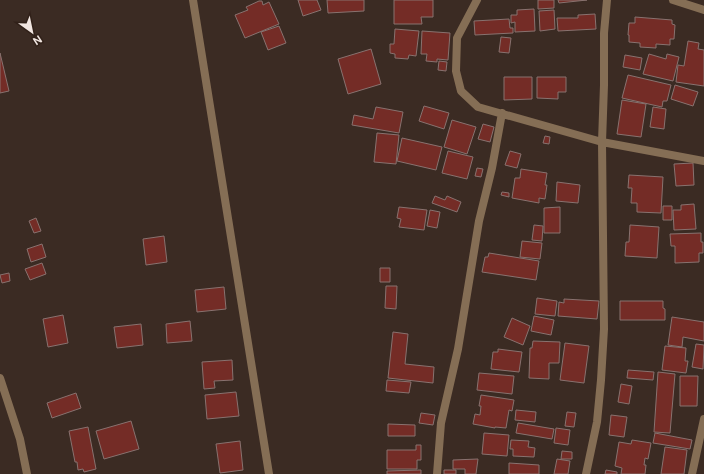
<svg xmlns="http://www.w3.org/2000/svg" width="704" height="474" font-family="'DM Sans',sans-serif">
  <style>
    .building { fill: #742c26; stroke: #88726f }
    .lines { fill: none; stroke-linecap: round; stroke-linejoin: round }
    .minor { stroke: #856e55; stroke-width: 8 }
  </style>
  <rect width="100%" height="100%" fill="#3b2b23"/>
  <path class="building" d="M298,0H317L321,10L303,16Z
    M327,0H364V11L328,13Z
    M394,0H433V17H421L422,24H394Z
    M538,0H554V8L538,9Z
    M558,0H587L559,3Z
    M259,1H262L263,5L269,2L279,24L245,38L235,15L248,10L246,7Z
    M534,9L535,31L515,32V22L511,23V15H517V10Z
    M554,10L555,29L540,31L539,11Z
    M595,14L596,29L558,31L557,18H578V15Z
    M635,17L672,20V24L675,25L674,39H670V45L656,44V48L640,47V43L629,42V35H628L629,23H635Z
    M509,19L510,28H513V33L475,35L474,21Z
    M279,26L286,43L268,50L261,32Z
    M395,29L419,31L416,56L409,55L408,59L395,58V54L390,53V44H394Z
    M422,31L450,33L448,60L437,59V62L426,61L427,54H421Z
    M501,37L511,38L509,53L499,52Z
    M688,41L699,43L698,49L704,50V86L676,82L678,65L684,66Z
    M371,49L381,84L348,94L338,59Z
    M0,53L9,91L0,93Z
    M649,54L666,59L667,54L679,57L673,81L643,74Z
    M625,55L642,58L640,70L623,67Z
    M439,61L447,62L446,71L438,70Z
    M628,75L671,85L667,101H663L662,107L622,98Z
    M504,77H532V99L504,100Z
    M537,77H566V92H558V99L537,98Z
    M675,85L698,92L693,106L671,99Z
    M622,100L646,104L641,137L617,134Z
    M424,106L449,113L444,129L419,121Z
    M376,107L403,112L399,133L352,125L354,115L373,119Z
    M653,107L666,109L664,129L650,127Z
    M452,120L476,127L467,154L444,147Z
    M483,124L494,127L490,142L478,139Z
    M377,133L399,135L396,164L374,162Z
    M545,136L550,137L549,144L543,143Z
    M402,138L442,147L436,170L397,161Z
    M448,151L473,157L467,179L442,173Z
    M510,151L521,154L517,168L505,165Z
    M693,163L694,185L676,186L674,164Z
    M477,168L483,169L481,177L475,176Z
    M521,169L547,173L545,185H547L545,199L539,198V203L512,198L515,178H520Z
    M629,175L663,177L661,213L637,212V203H631L632,188H628Z
    M557,182L580,185L578,203L556,201Z
    M502,192L509,193V197L501,195Z
    M435,196L445,200L447,196L461,202L457,212L432,203Z
    M694,204L696,229L674,230L673,210H681V205Z
    M663,206H672V220H663Z
    M399,207L427,210L424,230L399,227L401,219L397,218Z
    M560,207V233H544V208Z
    M430,210L440,212L437,228L427,226Z
    M36,218L41,231L34,233L29,221Z
    M534,225L543,226L542,241L532,240Z
    M630,225L659,227L657,258L625,256L626,242H629Z
    M701,233V242H703V253H699V262L675,263V246H671L670,234Z
    M164,236L167,262L146,265L143,239Z
    M522,241L542,243L540,259L520,257Z
    M42,244L46,257L31,262L27,249Z
    M489,253L539,261L536,280L482,272L485,257H488Z
    M42,263L46,274L30,280L25,269Z
    M380,268H390V282H380Z
    M9,273L10,281L2,283L0,275Z
    M386,286H397L396,309L385,308Z
    M224,287L226,309L197,312L195,290Z
    M537,298L557,301L555,316L535,314Z
    M564,299L599,301L597,319L558,316L559,302L564,303Z
    M620,301H663V308L665,309V320H620Z
    M63,315L68,343L48,347L43,319Z
    M534,316L554,320L551,335L531,331Z
    M672,317L704,322V341L683,337L682,347L668,345Z
    M512,318L530,326L523,345L504,337Z
    M190,321L192,341L167,343L166,324Z
    M141,324L143,345L117,348L114,327Z
    M393,332L408,334L405,364L434,367L433,383L388,378Z
    M533,341L560,342L559,363H549V379L529,378L530,348H532Z
    M565,343L589,346L584,383L560,380Z
    M696,344L704,345L703,369L692,367Z
    M665,346L686,348L685,361H688L686,373L662,370Z
    M498,349L522,352L519,372L491,369L493,352H498Z
    M232,360L233,380L214,381L215,388L204,389L202,362Z
    M628,370L654,372L653,380L627,378Z
    M658,372L675,374L670,433L654,432Z
    M479,373L514,376L512,394L477,390Z
    M680,376H698L697,406H680Z
    M387,380L411,382L409,393L386,391Z
    M621,384L632,386L629,404L618,402Z
    M236,392L239,416L207,419L205,395Z
    M76,393L81,408L52,418L47,403Z
    M481,395L514,400L512,411L509,410L506,428L495,427V428L473,424L475,414L480,415L481,406H479Z
    M516,410L536,412L535,422L515,420Z
    M567,412L576,413L574,427L565,426Z
    M421,413L435,415L433,425L419,423Z
    M611,415L627,417L624,437L609,435Z
    M131,421L139,449L104,459L96,431Z
    M518,423L554,429L552,439L516,433Z
    M388,424L415,425V436H388Z
    M88,427L96,469L84,472L83,469L78,470L77,462H75L69,431Z
    M556,428L570,430L568,445L554,443Z
    M484,433L509,435L507,456L482,454Z
    M655,433L692,440L690,449L653,443Z
    M511,440L529,441L528,447L535,448L534,457L513,456V449H510Z
    M632,440L651,443L648,459L645,458L644,465H646L645,474H621L622,468L615,466L619,442L631,444Z
    M240,441L243,470L220,473L216,444Z
    M416,445H421V460H417V469H387V450H416Z
    M665,447L687,450L684,474H661Z
    M562,451L572,452V459H561Z
    M478,459L476,474H465V469H453V460Z
    M557,459L570,461L568,474H554Z
    M509,463L539,465V474H509Z
    M421,470V474H387V471Z
    M444,470H456V474H444Z
    M606,470L617,472V474H605Z"/>
  <g class="lines">
    <path class="minor" d="M193,0L269,474
      M477,0L457,38L456,71L461,91L478,107L602,142L704,161
      M673,0L704,10
      M0,378L20,439L27,474
      M437,474L441,423L458,349L479,221L492,168L502,113
      M586,474L597,422L601,380L604,329L602,142L604,85V33L607,0
      M692,474L704,419"/>
  </g>
  <g transform="translate(32 32) rotate(147)" stroke="#312119" stroke-width="3" paint-order="stroke">
  <path d="M0-3L7 15L0 10L-7 15Z" fill="#f1e6e1"/>
  <text y="-6" font-size="11" font-weight="bold" text-anchor="middle" fill="#f1e6e1">N</text>
  </g>
</svg>
